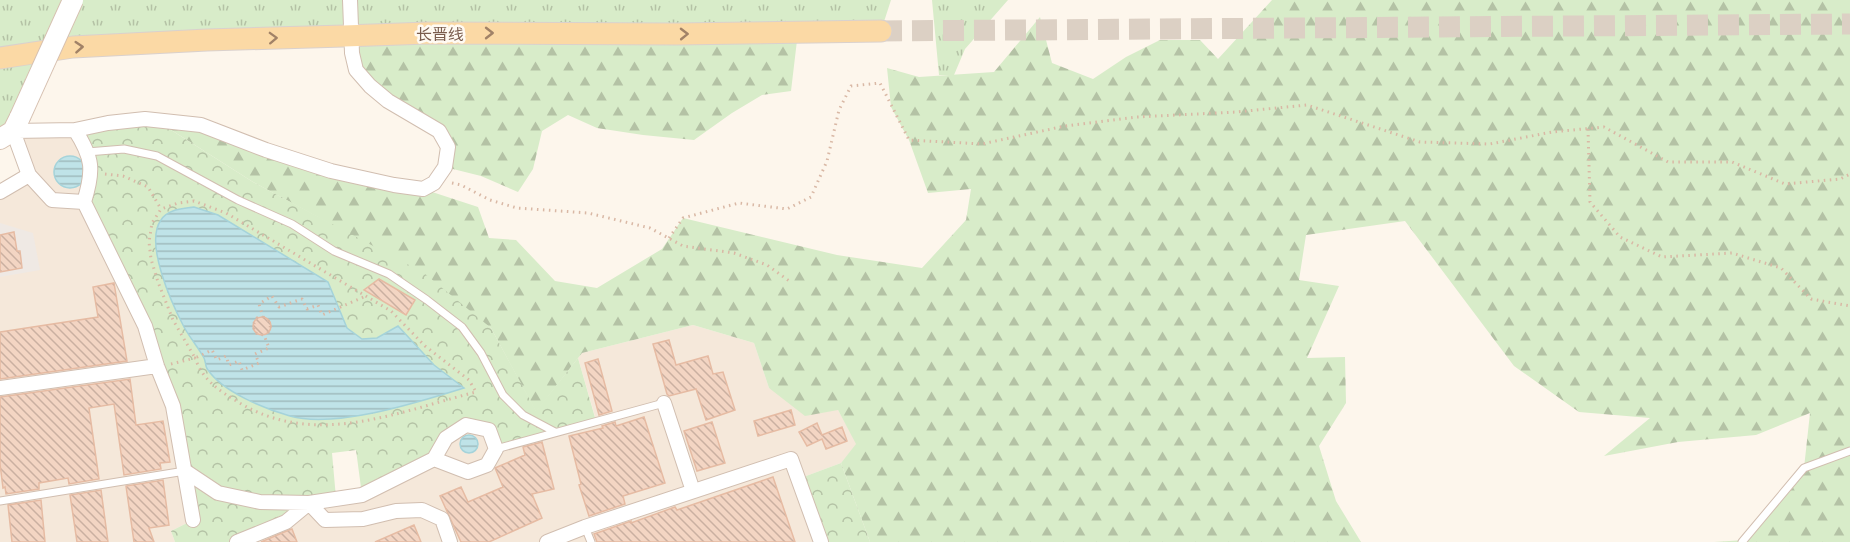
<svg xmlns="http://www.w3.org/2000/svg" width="1850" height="542" font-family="'Sofia Sans Condensed','Noto Sans SC',sans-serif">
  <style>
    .residential { fill: #f5e8da }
    .industrial { fill: #efe9e4 }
    .grass { fill: url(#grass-tufts) }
    .forest { fill: url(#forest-firs) }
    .park { fill: url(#park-crowns) }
    .water { fill: url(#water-rules); stroke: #a5d3da; stroke-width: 1.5 }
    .building { fill: url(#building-back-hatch); stroke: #e6bba3; stroke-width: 1.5 }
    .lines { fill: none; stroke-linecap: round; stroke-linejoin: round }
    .primary-tunnel { stroke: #dcd0c4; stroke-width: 21; stroke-dasharray: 21 10; stroke-linecap: butt }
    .lane-casing { stroke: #d1beb0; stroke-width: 9 }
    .street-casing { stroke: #d1beb0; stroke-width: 16 }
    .secondary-casing { stroke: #d6c0b0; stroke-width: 22 }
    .primary-casing { stroke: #dad1cd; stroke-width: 23 }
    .path { stroke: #d9b8a5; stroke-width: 3; stroke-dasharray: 1.5 4.5; stroke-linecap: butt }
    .lane { stroke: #fff; stroke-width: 7 }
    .street { stroke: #fff; stroke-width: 14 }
    .secondary { stroke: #fff; stroke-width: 20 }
    .primary { stroke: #fbd9a5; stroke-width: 21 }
    .secondary-bridge-casing { stroke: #d6c0b0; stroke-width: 22; stroke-linecap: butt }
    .secondary-bridge { stroke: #fff; stroke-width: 20 }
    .oneway { stroke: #a18267 }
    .labels { text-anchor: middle; stroke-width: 5; stroke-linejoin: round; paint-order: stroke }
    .street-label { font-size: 16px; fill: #7a5c4d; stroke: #fffaf3 }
  </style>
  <defs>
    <pattern id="grass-tufts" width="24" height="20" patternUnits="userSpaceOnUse" patternTransform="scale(1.5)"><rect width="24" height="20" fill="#d8ecc9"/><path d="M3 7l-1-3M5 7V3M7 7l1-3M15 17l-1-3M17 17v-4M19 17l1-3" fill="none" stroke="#b4c2a5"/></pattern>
    <pattern id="forest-firs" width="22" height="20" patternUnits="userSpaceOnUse" patternTransform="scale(1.5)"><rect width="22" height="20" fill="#d8ecc9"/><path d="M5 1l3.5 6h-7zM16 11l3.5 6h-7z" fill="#b4c2a5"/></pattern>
    <pattern id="park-crowns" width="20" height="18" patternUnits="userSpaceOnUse" patternTransform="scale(1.5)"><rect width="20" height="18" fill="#d8ecc9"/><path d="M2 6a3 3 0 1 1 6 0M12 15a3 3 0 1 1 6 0" fill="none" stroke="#b4c2a5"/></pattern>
    <pattern id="water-rules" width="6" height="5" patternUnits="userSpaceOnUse" patternTransform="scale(1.5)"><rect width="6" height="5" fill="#bfe3e8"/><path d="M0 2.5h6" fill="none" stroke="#a0bbbe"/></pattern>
    <pattern id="building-back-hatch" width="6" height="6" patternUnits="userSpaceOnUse" patternTransform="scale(1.5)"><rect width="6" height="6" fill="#f3d5c3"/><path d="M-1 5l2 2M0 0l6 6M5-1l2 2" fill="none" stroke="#cab0a1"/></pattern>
  </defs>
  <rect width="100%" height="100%" fill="#fdf6ec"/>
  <path class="residential" d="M75,130L157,366L193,520L171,531L175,542H0V192L29,175L13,131Z
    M693,325L754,343L769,388L838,410L857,444L841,463L798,479L821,542H237L309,503L362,495L466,425L596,420L578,358L582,353Z"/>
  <path class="industrial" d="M0,223L33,233L40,270L0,277Z"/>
  <path class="grass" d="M0,0H346L344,36L48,51L0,139Z
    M350,0H891L881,31L351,36Z
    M932,0H1008L965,49L954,75H939Z"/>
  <path class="forest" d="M1272,0H1850V542H1714L1744,540L1804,468L1810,413L1756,435L1678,442L1604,456L1650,418L1579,412L1514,366L1405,221L1306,235L1299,280L1339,286L1307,358L1345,357L1346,403L1319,446L1336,501L1361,542H870L841,463L856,444L838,410L805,416L769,388L754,343L693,325L582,353L536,412L491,328L338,228L253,182L157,121L201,125L266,150L423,189L478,207L489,238L516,240L555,281L597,288L662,249L683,218L837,255L922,268L966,220L971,189L928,193L909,140L891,107L887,68L919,77L994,72L1040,17L1052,63L1093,79L1126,57L1160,40H1200L1218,59Z
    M798,32L791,91L762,95L732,113L694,140L643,135L597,128L568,115L542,131L533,169L518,192L481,176L445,167L448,147L356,70L351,36Z"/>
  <path class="park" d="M157,121L253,182L424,273L491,328L536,411L578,358L596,421L496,449L489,430L466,425L434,459L362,495L356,450L332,453L336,498L237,542H175L171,531L193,520L173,406L84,202L92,172L75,130Z
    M841,463L870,542H821L798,479Z"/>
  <path class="water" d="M54 172a16 16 0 1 1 32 0a16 16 0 1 1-32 0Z
    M194,207L218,215L328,282L347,328L362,339L377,338L398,326L434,365L464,388C419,402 335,429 290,416C265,409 223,392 208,370C205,367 206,362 204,358C198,347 190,338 184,327C172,304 144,243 161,220C168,209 182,209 194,207Z
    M460 444a9 9 0 1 1 18 0a9 9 0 1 1-18 0Z"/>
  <path class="building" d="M14,232L17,251H20L22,268L0,272V235Z
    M379,279L415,300L406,315L364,290Z
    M114,283L127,361L0,379V332L98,317L93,287Z
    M253 326a9 9 0 1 1 18 0a9 9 0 1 1-18 0Z
    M669,340L676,365L708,356L713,374L723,372L735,410L706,420L696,389L669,396L667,394L653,344Z
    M598,359L612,411L599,415L585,363Z
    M130,379L136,425L163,421L170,462L160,463L161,469L124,475L114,404L89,408L99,479L69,484L68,478L39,483V489L6,494L5,487L3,488L0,464V397Z
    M791,410L795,425L758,436L754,421Z
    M644,417L665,483L623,496L625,504L589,516L579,485L581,484L569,436L603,428L602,426L615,422L616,426Z
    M712,422L725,463L697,471L684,431Z
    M817,423L822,435L842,427L847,441L826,449L822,439L807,446L799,432Z
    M542,442L554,489L532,494L542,518L489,542H461L440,496L461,487L468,502L503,487L495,468L525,455L523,447Z
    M773,477L795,542H597L594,534L631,521V523L675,507L677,510Z
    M163,480L169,525L149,528L154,542H134L126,486Z
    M101,490L108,542H77L70,495Z
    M41,500L45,542H12L8,505Z
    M414,525L421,542H375Z
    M292,529L297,542H261L289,530Z"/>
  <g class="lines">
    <path class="primary-tunnel" d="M881,31L1850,24"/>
    <g class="lane-casing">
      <path id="lane" d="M87,152L124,149L157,156L238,200L292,224L334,251L389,274L427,300L462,327L481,353L503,395L523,415L555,432
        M496,449L664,403
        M0,501L185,471
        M585,527L591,542
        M1742,542L1804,468L1850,451"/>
    </g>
    <g class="street-casing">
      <path id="street" d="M75,130C93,158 94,170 84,202
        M0,192L29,175
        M0,388L157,366
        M664,403L693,491
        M185,471L218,493L260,502L309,503L362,495L434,459L446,438L466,425L489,430L496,449L487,465L468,472L434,459
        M193,520L173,406L157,366L145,326L84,202L52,200L29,175L13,131L75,130L108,123L145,119L201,125L266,150L331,171L394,185L423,189L434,183L445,167L448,147L439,131L388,101L370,86L356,70L352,53L350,0
        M237,542L286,522L309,503L325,520L363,519L396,511L422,510L442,519L450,542
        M547,542L585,527L791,459L821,542"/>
    </g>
    <g class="secondary-casing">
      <path id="secondary" d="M0,139L13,131L20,117"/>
    </g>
    <g class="primary-casing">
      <path id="primary" d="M0,58L73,47L207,40L344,36L428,33L677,34L881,31"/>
    </g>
    <path class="path" d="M1588,129L1590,202L1620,237L1662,257L1732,253L1781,268L1811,299L1850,306
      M105,174L123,176L148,187L161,209
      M452,183L461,185L490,200L517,208L588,213L650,228L683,246L734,253L767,265L792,283
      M669,238L683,218L739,203L787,209L811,197L827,161L839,110L851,86L880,83L909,140L982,144L1065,126L1137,117L1236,112L1307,105L1420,142L1490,144L1552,132L1604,127L1668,162H1732L1785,184L1840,179L1850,174
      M263,317C272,321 273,331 264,335
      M171,364L195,358C203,380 218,390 238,402C315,449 397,412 476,392L469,380L425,346L391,311L226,213L194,201L178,203L161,209L152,223L149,242L151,259L158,282L173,320L195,358L212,350L217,360L226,356L229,365L239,361L242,370L259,363L255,354L269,348L264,335L255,333L253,325L257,318L263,317L259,304L272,296L279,307L302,299L307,309L318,305L322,315L366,296"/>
    <use href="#lane" class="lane"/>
    <use href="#street" class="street"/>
    <use href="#secondary" class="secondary"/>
    <use href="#primary" class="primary"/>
    <g class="secondary-bridge-casing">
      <path id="secondary-bridge" d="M20,117L73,0"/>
    </g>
    <use href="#secondary-bridge" class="secondary-bridge"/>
  </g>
  <defs><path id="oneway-chevron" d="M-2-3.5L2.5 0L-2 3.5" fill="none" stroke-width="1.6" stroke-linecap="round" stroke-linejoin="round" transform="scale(1.5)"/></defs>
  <g class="oneway">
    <use href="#oneway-chevron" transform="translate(489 33)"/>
    <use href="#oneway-chevron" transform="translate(684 34) rotate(-1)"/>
    <use href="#oneway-chevron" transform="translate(273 38) rotate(-2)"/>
    <use href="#oneway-chevron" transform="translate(79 47) rotate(-4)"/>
  </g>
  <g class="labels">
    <g class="street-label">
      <text x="440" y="40">长晋线</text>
    </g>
  </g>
</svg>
